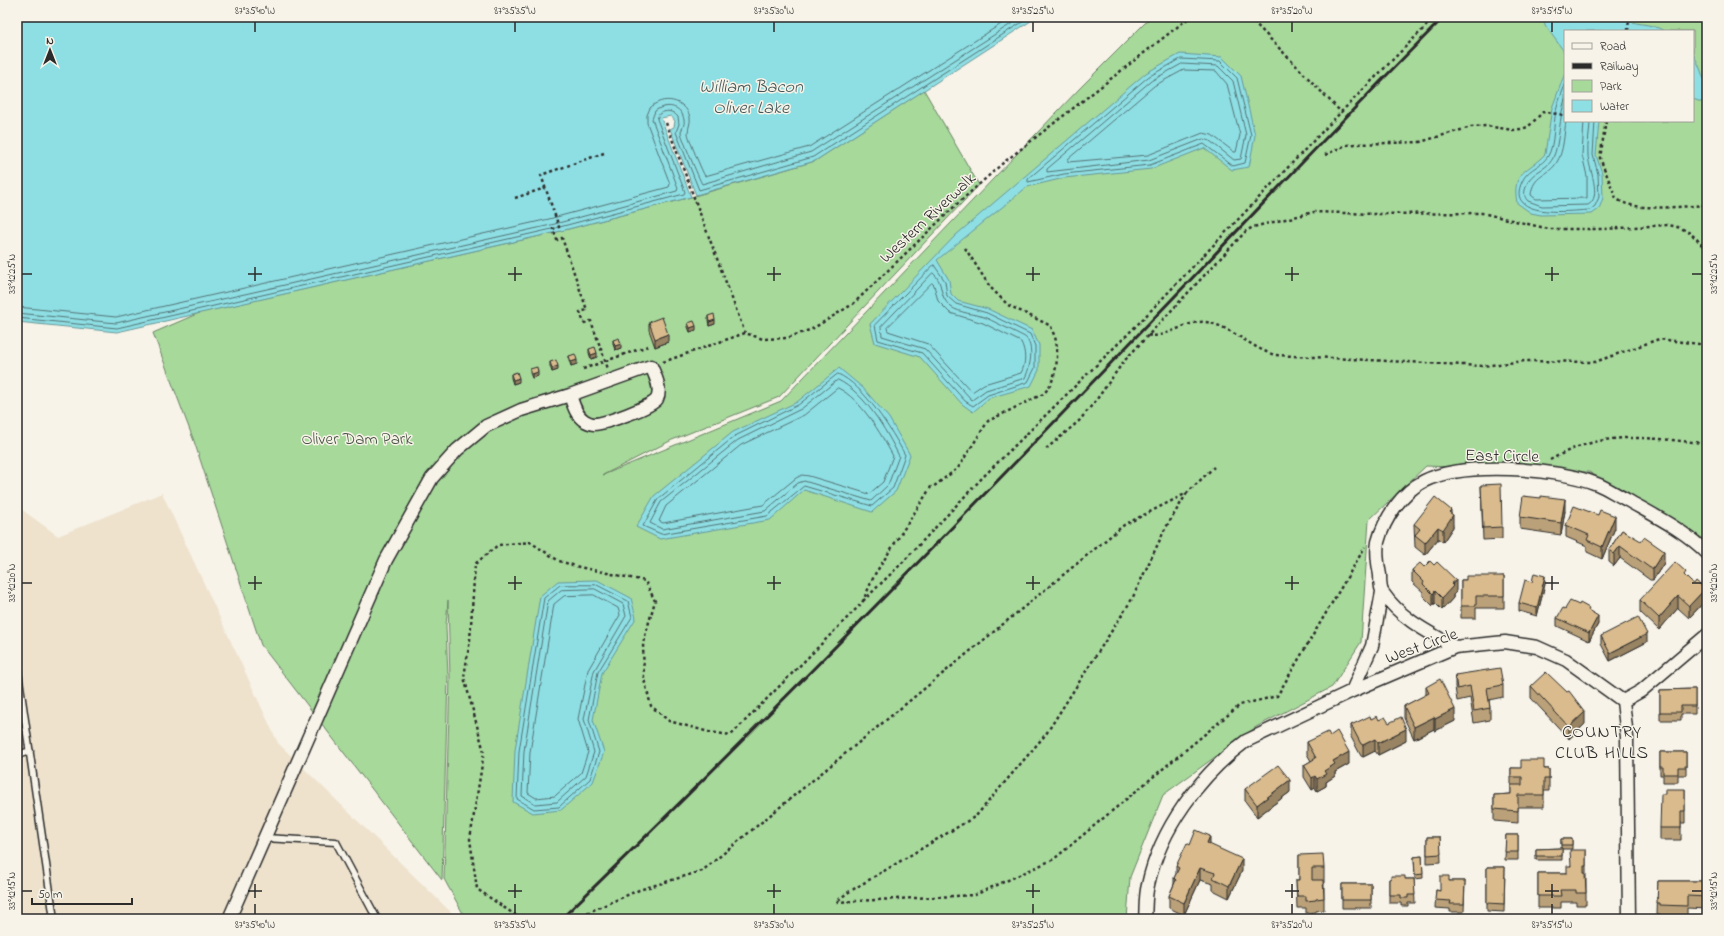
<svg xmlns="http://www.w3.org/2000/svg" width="1724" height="936" font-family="'Indie Flower',sans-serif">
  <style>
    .built { fill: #eee2cd }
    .green { fill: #a7d99b; stroke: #698263; fill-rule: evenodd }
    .water { fill: #8edfe4; stroke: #66979a }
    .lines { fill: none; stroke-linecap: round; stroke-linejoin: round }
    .shore { stroke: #537375; stroke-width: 1 }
    .service-casing { stroke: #2b2b2b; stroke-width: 9 }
    .minor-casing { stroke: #2b2b2b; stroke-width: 15 }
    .path { stroke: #2b2b2b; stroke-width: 2.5; stroke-dasharray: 3 3; stroke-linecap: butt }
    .service { stroke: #f7f3e8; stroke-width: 6 }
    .minor { stroke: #f7f3e8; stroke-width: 12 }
    .rail { stroke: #2b2b2b; stroke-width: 3 }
    .wall { fill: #bba179; stroke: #2b2b2b }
    .shaded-wall { fill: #988363; stroke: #2b2b2b }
    .building { fill: #d9bb8d; stroke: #2b2b2b }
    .ticks { fill: none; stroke: #2b2b2b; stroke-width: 1.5 }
    .labels { text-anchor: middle; stroke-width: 3; stroke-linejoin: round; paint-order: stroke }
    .street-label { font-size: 17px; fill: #2b2b2b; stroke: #f7f3e8 }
    .park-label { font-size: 17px; fill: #4a5647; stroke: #f7f3e8 }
    .water-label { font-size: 18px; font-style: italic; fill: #445859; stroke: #f7f3e8 }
    .neighbourhood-label { font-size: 18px; letter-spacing: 1px; fill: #2b2b2b; stroke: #f7f3e8 }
    .neatline { fill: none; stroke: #2b2b2b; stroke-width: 1.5 }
    .ticks-label { font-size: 10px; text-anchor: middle; fill: #2b2b2b }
  </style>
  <rect width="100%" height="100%" fill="#f7f3e8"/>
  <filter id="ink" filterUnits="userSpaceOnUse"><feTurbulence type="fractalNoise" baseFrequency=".025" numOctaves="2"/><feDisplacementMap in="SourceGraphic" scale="8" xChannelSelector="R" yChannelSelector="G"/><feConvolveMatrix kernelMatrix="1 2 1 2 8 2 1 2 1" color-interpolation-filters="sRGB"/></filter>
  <g filter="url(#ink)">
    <path class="built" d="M162,493L278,743L458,919H17V506L58,536Z"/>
    <path class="green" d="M1151,17H1707V541L1589,472L1426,466L1369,520L1361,642L1332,687L1256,727L1163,795L1130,877L1127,919H466L444,879L450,679L448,600L446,626L448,677L442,880L261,645L194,441L153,333L199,313L553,233L691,197L815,161L924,90L979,185L779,397L672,440L603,475L781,401L1080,88ZM1565,31H1693V121H1565Z"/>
    <path class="water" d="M17,17H1037L815,161L696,195L670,129L674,127L675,121L671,116L661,118L691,197L553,233L117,332L17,322Z
      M1544,17H1621C1633,26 1651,22 1664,31H1565V53L1545,25Z
      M1180,54L1222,57L1241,76L1255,135L1249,167L1232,170L1204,148L1151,169L1064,178L1027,187L937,260L949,280L951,294L958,301L988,309L1032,330L1039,345V370L1031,386L989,398L973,412L962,404L920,357L875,343L870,324L956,235L1146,73Z
      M1693,54C1702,70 1707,85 1707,104L1693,99Z
      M1565,73V121H1599L1596,155L1602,173L1603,198L1599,209L1592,214L1541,215L1531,213L1517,203C1511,170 1529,172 1545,154L1552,108Z
      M839,368L863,388L889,418L910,455L896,491L872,512L804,490L770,520L660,539L636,527L654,496L733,432L797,402Z
      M597,580L631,598L636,618L602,673L593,720L604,752L593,782L561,810L533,813L513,802L515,750L540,596L558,581Z"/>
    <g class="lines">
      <path class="shore" d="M1181,59L1220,61L1237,78L1251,135L1245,163L1233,166L1204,144L1150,165L1064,174L1028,182V179L1148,77Z
        M1182,64L1218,66L1233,81L1246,135L1241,159L1234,160L1210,141L1203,139L1149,160L1047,172V169L1151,81Z
        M1184,70L1216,71L1227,84L1240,135L1236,152H1234L1212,135L1203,133L1148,155L1068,162V159L1154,86Z
        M1565,85C1562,93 1558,102 1556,111C1553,124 1555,144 1548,156C1542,166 1530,168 1524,178C1500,220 1570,211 1590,210L1595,206L1599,197L1598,174L1593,155L1595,121
        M1565,99C1559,117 1560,143 1553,158C1545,173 1530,169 1525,190C1524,195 1525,198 1528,201L1542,206L1588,205C1603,197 1588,167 1588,155C1587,144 1590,132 1590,121
        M1566,121C1564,133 1564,151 1557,162C1548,177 1533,174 1531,195L1536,199L1587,198V176L1582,155L1584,121
        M934,265L945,281L947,296L956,304L987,313L1030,334L1035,346V368L1028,382L988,395L973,406L965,401L922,353L878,340L875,325Z
        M933,273C945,283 937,295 951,307C960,313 974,314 984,317C987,318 1023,336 1025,337C1035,346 1030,368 1025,378L986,390L972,400L925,349L882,336L881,327Z
        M932,283L934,285L938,301L950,313L983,323L1021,342C1026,352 1026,364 1021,373L984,384L972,392L928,344L888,331L887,328Z
        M17,307L116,317L549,219L669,187L670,184L647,123V115L650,108C662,95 685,99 690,117C691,123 688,127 688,133C688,137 702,172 705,176L809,147L1012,17
        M17,313L116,323L551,225L677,191L678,188L652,119L655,111C665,103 682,105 684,120C685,125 682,128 681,132C681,136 699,179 702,184L811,152L1022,17
        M17,318L117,328L552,229L684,194L685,192L657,119L659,114C666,110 672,110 678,117L679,124L676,132L699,190L813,157L1030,17
        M838,374C864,385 892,431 905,455L893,488L872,506L804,486L767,516L661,534L643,526L658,499L735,436L798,405Z
        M838,380C865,393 886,430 899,456L888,485L871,501L804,481L798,483L765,511L662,529L650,523L661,502L738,440L801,409Z
        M838,388C861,399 881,434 893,456L883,482L869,494L809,476L802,475L796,478L763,505L663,523L659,521L666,506L741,445L804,415Z
        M597,585L628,601L632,617L598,672L589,720L599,752L590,779L559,807L534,809L517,799L519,751L544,598L560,585Z
        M595,589L623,604L626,616L594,671L584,719L594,752L586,776L557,802L535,804L522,796L524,751L548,601L561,590Z
        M594,595L618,608L620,615L588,670L578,719L588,752L581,773L555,796L536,798L528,793L530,752L554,604L564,596Z"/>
      <g class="service-casing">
        <path id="service" d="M17,665L54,919
          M17,755L30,751
          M264,838L336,842L377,919"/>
      </g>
      <g class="minor-casing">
        <path id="minor" d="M1455,647C1428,632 1401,619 1383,593C1380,589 1380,581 1380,575C1378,565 1376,553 1378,542C1384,519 1402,492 1424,481C1464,461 1557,468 1597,484C1607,488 1617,495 1627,500C1655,516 1684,530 1707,553
          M1352,691L1372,646L1382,592
          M1623,701L1641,691L1707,635
          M229,919L386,560L432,478L457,450L486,426L521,410L570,395L651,366C655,375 662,389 657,399C652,407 604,424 594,424C591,424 587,422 585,421C576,416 573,404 570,395
          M1145,919C1146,908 1145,896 1148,885C1160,829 1200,775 1246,741L1352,691L1455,647L1505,642L1537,647L1566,660L1623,701L1627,737L1629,919"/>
      </g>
      <path class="path" d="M1249,17L1341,112L1435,17
        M1628,31L1629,17
        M1606,121L1600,158L1616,198C1631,213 1686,206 1707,205
        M666,123L745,333
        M604,153L541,175L559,227L553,229L557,240L562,238L587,310L580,312L584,323L591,321L608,369
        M1325,155L1346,145L1356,144L1420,142L1471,127L1486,126L1513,130L1521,129L1528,127L1543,112L1565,115
        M515,198L545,188
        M1148,335C1163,340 1187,320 1205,322C1230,325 1250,348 1275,355L1482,366L1525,361L1595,362L1659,339L1707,345
        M663,362L745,333L763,339L787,338L812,329L853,304L956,205L1003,163L1190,17
        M583,369L648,346
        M1046,449L1079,421L1097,399L1124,361L1246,231L1253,227L1314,212L1374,214L1482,213L1549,229H1604L1667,225C1686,227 1696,236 1707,252
        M1550,460C1606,428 1646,439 1707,443
        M1187,493L1165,529L1132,599L1046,734L976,816L847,893L836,902L975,895L1054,859L1240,705L1277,696L1365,547
        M863,601L901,564L983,477L1137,325L1341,112
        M521,919L477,889L470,839L484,752L464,677L470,640L475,564L498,545L530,542L559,561L579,567L645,581L655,601L643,643L644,679L651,706L669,721L709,732L731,735L862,603L875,574L931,487H933L958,468L988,421L1043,394C1056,383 1059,357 1056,341C1055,336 1052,331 1051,326L1008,305L990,287L965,248
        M577,919L582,915L639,890L702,871L1124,525L1187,493L1214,467"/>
      <use href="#service" class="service"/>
      <use href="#minor" class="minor"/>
      <path class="rail" d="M561,919C763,724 959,522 1153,319C1250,218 1345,116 1444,17"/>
    </g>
    <path class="wall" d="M708,316L715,324L709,326L708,320Z
      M649,322L668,342L655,347L649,330Z
      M688,323L696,330L690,332L688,327Z
      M613,340L621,348L615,350L613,344Z
      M589,349L597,357L591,359L589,353Z
      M569,356L577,364L571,366L569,360Z
      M550,362L558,370L552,372L550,366Z
      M530,369L538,376L532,378L530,373Z
      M511,374L519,382L513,384L511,378Z
      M1481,485L1502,527V539L1483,540Z
      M1541,498L1565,511L1561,535L1520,529V517Z
      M1451,514L1453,527L1443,542L1438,539L1425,555L1415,547L1414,524Z
      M1566,525L1615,528L1602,559L1587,552V546L1566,537Z
      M1622,530L1664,563L1653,580H1650L1620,558L1614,566L1609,562V550Z
      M1412,570L1456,592L1453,595V598L1442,610L1435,603L1433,606L1423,596V592L1412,582Z
      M1504,576V608H1476V618H1461V580H1466Z
      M1686,577L1705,601L1689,618L1678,608L1659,630L1640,612V600Z
      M1532,582L1545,584L1537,616L1519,611V603Z
      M1565,609L1589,611L1598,624L1589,641L1557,626V618Z
      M1601,636L1647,642L1610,661L1601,644Z
      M1455,675L1503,685V697L1489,700L1490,708V720L1474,723L1470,698L1457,701L1455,687Z
      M1531,686L1585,724L1569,739L1531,698Z
      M1426,687L1455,721L1435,731L1434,729L1414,739L1404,718V706L1426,695Z
      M1695,689V714H1681V720H1660V690Z
      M1371,719L1379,720L1389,723L1406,741L1378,755L1375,751L1363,757L1361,756L1351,737V725Z
      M1330,736L1349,764L1335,772V776L1326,782V786L1317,791L1315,788L1312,790L1304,777V765L1311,761L1307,754V742Z
      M1660,752H1686V775H1678V782H1663V775H1660Z
      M1511,768L1549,769V791H1544V807H1518V823L1494,821V795L1511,794Z
      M1245,789L1290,792L1257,817L1245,801Z
      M1685,789V823H1681V840H1660V828Z
      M1506,835H1518V860H1505Z
      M1427,837H1440L1441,862L1427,863Z
      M1561,839H1572V849H1562V860H1536V849L1561,848Z
      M1190,845H1210L1242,871L1229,898L1213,890V884L1200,880L1184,915L1169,908V896L1174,884V878L1176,874V866Z
      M1586,850V905H1576V902H1561V908H1538V873H1567L1570,866Z
      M1299,855L1324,868V910L1316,911V912L1306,913V908H1297L1296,880H1299Z
      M1422,856L1423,878L1415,879L1414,857Z
      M1487,867H1505L1504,912L1487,911Z
      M1389,879H1414L1415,903H1408V906H1401V903H1389Z
      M1449,881H1465L1464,912H1450V909L1435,908L1436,890L1440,891Z
      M1658,881H1707V909L1687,908V918L1660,917V915H1657Z
      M1342,884H1371V908H1342Z"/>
    <path class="shaded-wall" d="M715,320V324L709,326V322Z
      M696,326V330L690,332V328Z
      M668,334V342L655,347V339Z
      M621,344V348L615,350V346Z
      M597,353V357L591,359V355Z
      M577,360V364L571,366V362Z
      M558,366V370L552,372V368Z
      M538,372V376L532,378V374Z
      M519,378V382L513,384V380Z
      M1565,499V511L1561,535V523Z
      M1451,510V518L1453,515V527L1443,542V530L1449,512Z
      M1615,516V528L1602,559V547Z
      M1438,527V539L1425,555V543Z
      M1620,546V558L1614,566V554Z
      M1664,551V563L1653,580V568Z
      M1545,576V584L1537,616V608Z
      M1456,580V592L1453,595V598L1442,610V598Z
      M1705,589V601L1689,618V606Z
      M1435,591V603L1433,606V594Z
      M1678,596V608L1659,630V618Z
      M1598,616V624L1589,641V633Z
      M1647,634V642L1610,661V653Z
      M1455,709V721L1435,731V719Z
      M1585,712V724L1569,739V727Z
      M1434,717V729L1414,739V727Z
      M1406,729V741L1378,755V743Z
      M1375,739V751L1363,757V745Z
      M1349,752V764L1335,772V776L1326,782V786L1317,791V779L1333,761Z
      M1315,776V788L1312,790V778Z
      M1290,780V792L1257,817V805Z
      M1210,836V848L1207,843Z
      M1242,859V871L1229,898V886Z
      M1200,868V880L1184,915V903Z"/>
    <path class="building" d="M714,314L715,320L709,322L708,316Z
      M662,317L668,334L655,339L649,322Z
      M694,321L696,326L690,328L688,323Z
      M619,338L621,344L615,346L613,340Z
      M595,347L597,353L591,355L589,349Z
      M575,354L577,360L571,362L569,356Z
      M556,360L558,366L552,368L550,362Z
      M537,367L538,372L532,374L530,369Z
      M517,372L519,378L513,380L511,374Z
      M1501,484L1502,527L1483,528L1481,485Z
      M1523,496L1541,498V496L1565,499L1561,523L1520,517Z
      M1435,497L1451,510L1449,512L1453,515L1443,530L1438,527L1425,543L1415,535L1420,529L1414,524Z
      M1574,506L1598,515L1600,510L1615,516L1602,547L1587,540L1589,535L1566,525Z
      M1622,530L1641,541L1644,537L1664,551L1653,568H1650L1620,546L1614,554L1609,550Z
      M1430,561L1434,565L1437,562L1456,580L1451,584L1453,586L1442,598L1435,591L1433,594L1423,584L1424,582L1412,570L1420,563L1424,567Z
      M1675,562L1686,572L1684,575L1691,582L1694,584L1696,581L1705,589L1689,606L1678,596L1659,618L1640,600Z
      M1534,573L1545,576L1537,608L1519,603L1525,580L1532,582Z
      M1466,576H1504V596H1476V606H1461V580H1466Z
      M1570,601L1579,605L1580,603L1589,608L1588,610L1598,616L1589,633L1557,618L1563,608L1565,609Z
      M1638,617L1647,634L1610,653L1601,636Z
      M1500,668L1503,685L1487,688L1490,708L1474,711L1470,686L1457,689L1455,675Z
      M1546,672L1567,692L1569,691L1585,712L1569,727L1531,686Z
      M1440,679L1455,709L1435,719L1434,717L1414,727L1404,706L1429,693L1426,687Z
      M1695,689V706H1681V712H1660V690Z
      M1370,716L1371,719L1377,716L1379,720L1385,717L1389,723L1401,717L1406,729L1378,743L1375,739L1363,745L1361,744L1351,725Z
      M1337,731L1349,752L1333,761L1335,764L1324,771L1326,774L1317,779L1315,776L1312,778L1304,765L1316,758L1307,742L1328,732L1330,736Z
      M1660,752H1686V767H1678V774H1663V767H1660Z
      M1521,760H1544V769H1549V779H1544V795H1518V811L1494,809V795L1511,794V785H1522V777H1511V768H1521Z
      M1278,765L1290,780L1257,805L1245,789Z
      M1665,789H1685V811H1681V828H1660L1661,794H1665Z
      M1196,830L1210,836L1207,843L1242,859L1229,886L1213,878L1215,873L1200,868L1184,903L1169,896L1176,880L1174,878L1179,868L1176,866L1187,843L1190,845Z
      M1506,835H1518V852H1505Z
      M1427,837H1440L1441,854L1427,855Z
      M1561,839H1572V845H1561Z
      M1562,848V856H1536V849Z
      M1570,850H1586V866H1584V873H1585L1586,893H1576V890H1560L1561,896H1538V873H1567V866H1571Z
      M1323,854L1324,868H1312V880H1323L1324,898L1316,899V900L1306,901V896H1297L1296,880H1299V855Z
      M1422,856L1423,874L1415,875L1414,857Z
      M1487,867H1505L1504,904L1487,903Z
      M1391,876H1405V879H1414L1415,895H1408V898H1401V895H1389V879H1391Z
      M1440,876H1449V881H1465L1464,904H1450L1451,901L1435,900L1436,890L1440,891Z
      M1658,881H1707V897L1687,896V906L1660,905V903H1657Z
      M1342,884H1371V900H1342Z"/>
  </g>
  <path class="ticks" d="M255,22V32M515,22V32M774,22V32M1033,22V32M1292,22V32M1552,22V32M255,267V281M515,267V281M774,267V281M1033,267V281M1292,267V281M1552,267V281M22,274H32M248,274H262M508,274H522M767,274H781M1026,274H1040M1285,274H1299M1545,274H1559M1692,274H1702M255,576V590M515,576V590M774,576V590M1033,576V590M1292,576V590M1552,576V590M22,583H32M248,583H262M508,583H522M767,583H781M1026,583H1040M1285,583H1299M1545,583H1559M1692,583H1702M255,884V898M515,884V898M774,884V898M1033,884V898M1292,884V898M1552,884V898M22,891H32M248,891H262M508,891H522M767,891H781M1026,891H1040M1285,891H1299M1545,891H1559M1692,891H1702M255,904V914M515,904V914M774,904V914M1033,904V914M1292,904V914M1552,904V914"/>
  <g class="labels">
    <g class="street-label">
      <text transform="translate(927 217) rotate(-43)" y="6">Western Riverwalk</text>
      <text transform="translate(1502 455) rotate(1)" y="6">East Circle</text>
      <text transform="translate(1421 645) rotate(-20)" y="6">West Circle</text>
    </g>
    <g class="park-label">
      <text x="357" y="444">Oliver Dam Park</text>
    </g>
    <g class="water-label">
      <text x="751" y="92">William Bacon<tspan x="751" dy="21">Oliver Lake</tspan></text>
    </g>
    <g class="neighbourhood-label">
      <text x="1602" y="737">COUNTRY<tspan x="1602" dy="21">CLUB HILLS</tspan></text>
    </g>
  </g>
  <rect width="1724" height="936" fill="none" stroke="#f7f3e8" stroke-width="44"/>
  <rect x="1564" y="30" width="130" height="92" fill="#f7f3e8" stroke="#a5a39c"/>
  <rect x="1572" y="43" width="20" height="6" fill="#f7f3e8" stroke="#a5a39c"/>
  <text x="1600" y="50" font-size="12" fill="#2b2b2b">Road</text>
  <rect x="1572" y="63" width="20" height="6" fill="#2b2b2b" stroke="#a5a39c"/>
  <text x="1600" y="70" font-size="12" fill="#2b2b2b">Railway</text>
  <rect x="1572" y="80" width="20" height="12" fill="#a7d99b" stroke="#a5a39c"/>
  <text x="1600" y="90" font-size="12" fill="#2b2b2b">Park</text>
  <rect x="1572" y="100" width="20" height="12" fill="#8edfe4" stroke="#a5a39c"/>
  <text x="1600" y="110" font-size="12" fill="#2b2b2b">Water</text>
  <g transform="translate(50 50)" stroke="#f7f3e8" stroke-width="3" paint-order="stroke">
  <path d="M0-3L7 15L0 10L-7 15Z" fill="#2b2b2b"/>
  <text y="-6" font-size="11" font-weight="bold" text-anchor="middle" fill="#2b2b2b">N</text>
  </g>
  <path d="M32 898v6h100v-6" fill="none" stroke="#2b2b2b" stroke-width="2"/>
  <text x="38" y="898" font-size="12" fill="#2b2b2b" stroke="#f7f3e8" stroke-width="3" paint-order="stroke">50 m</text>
  <rect x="22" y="22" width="1680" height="892" class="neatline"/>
  <g class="ticks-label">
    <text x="255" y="14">87°35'40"W</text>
    <text x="515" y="14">87°35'35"W</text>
    <text x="774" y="14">87°35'30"W</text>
    <text x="1033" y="14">87°35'25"W</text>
    <text x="1292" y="14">87°35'20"W</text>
    <text x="1552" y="14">87°35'15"W</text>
    <text transform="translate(11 274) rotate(-90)" y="4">33°12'25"N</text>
    <text transform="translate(1713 274) rotate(-90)" y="4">33°12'25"N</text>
    <text transform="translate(11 583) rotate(-90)" y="4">33°12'20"N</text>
    <text transform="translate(1713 583) rotate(-90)" y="4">33°12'20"N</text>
    <text transform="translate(11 891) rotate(-90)" y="4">33°12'15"N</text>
    <text transform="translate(1713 891) rotate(-90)" y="4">33°12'15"N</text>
    <text x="255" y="928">87°35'40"W</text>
    <text x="515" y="928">87°35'35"W</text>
    <text x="774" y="928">87°35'30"W</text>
    <text x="1033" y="928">87°35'25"W</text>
    <text x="1292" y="928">87°35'20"W</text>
    <text x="1552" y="928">87°35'15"W</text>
  </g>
</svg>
